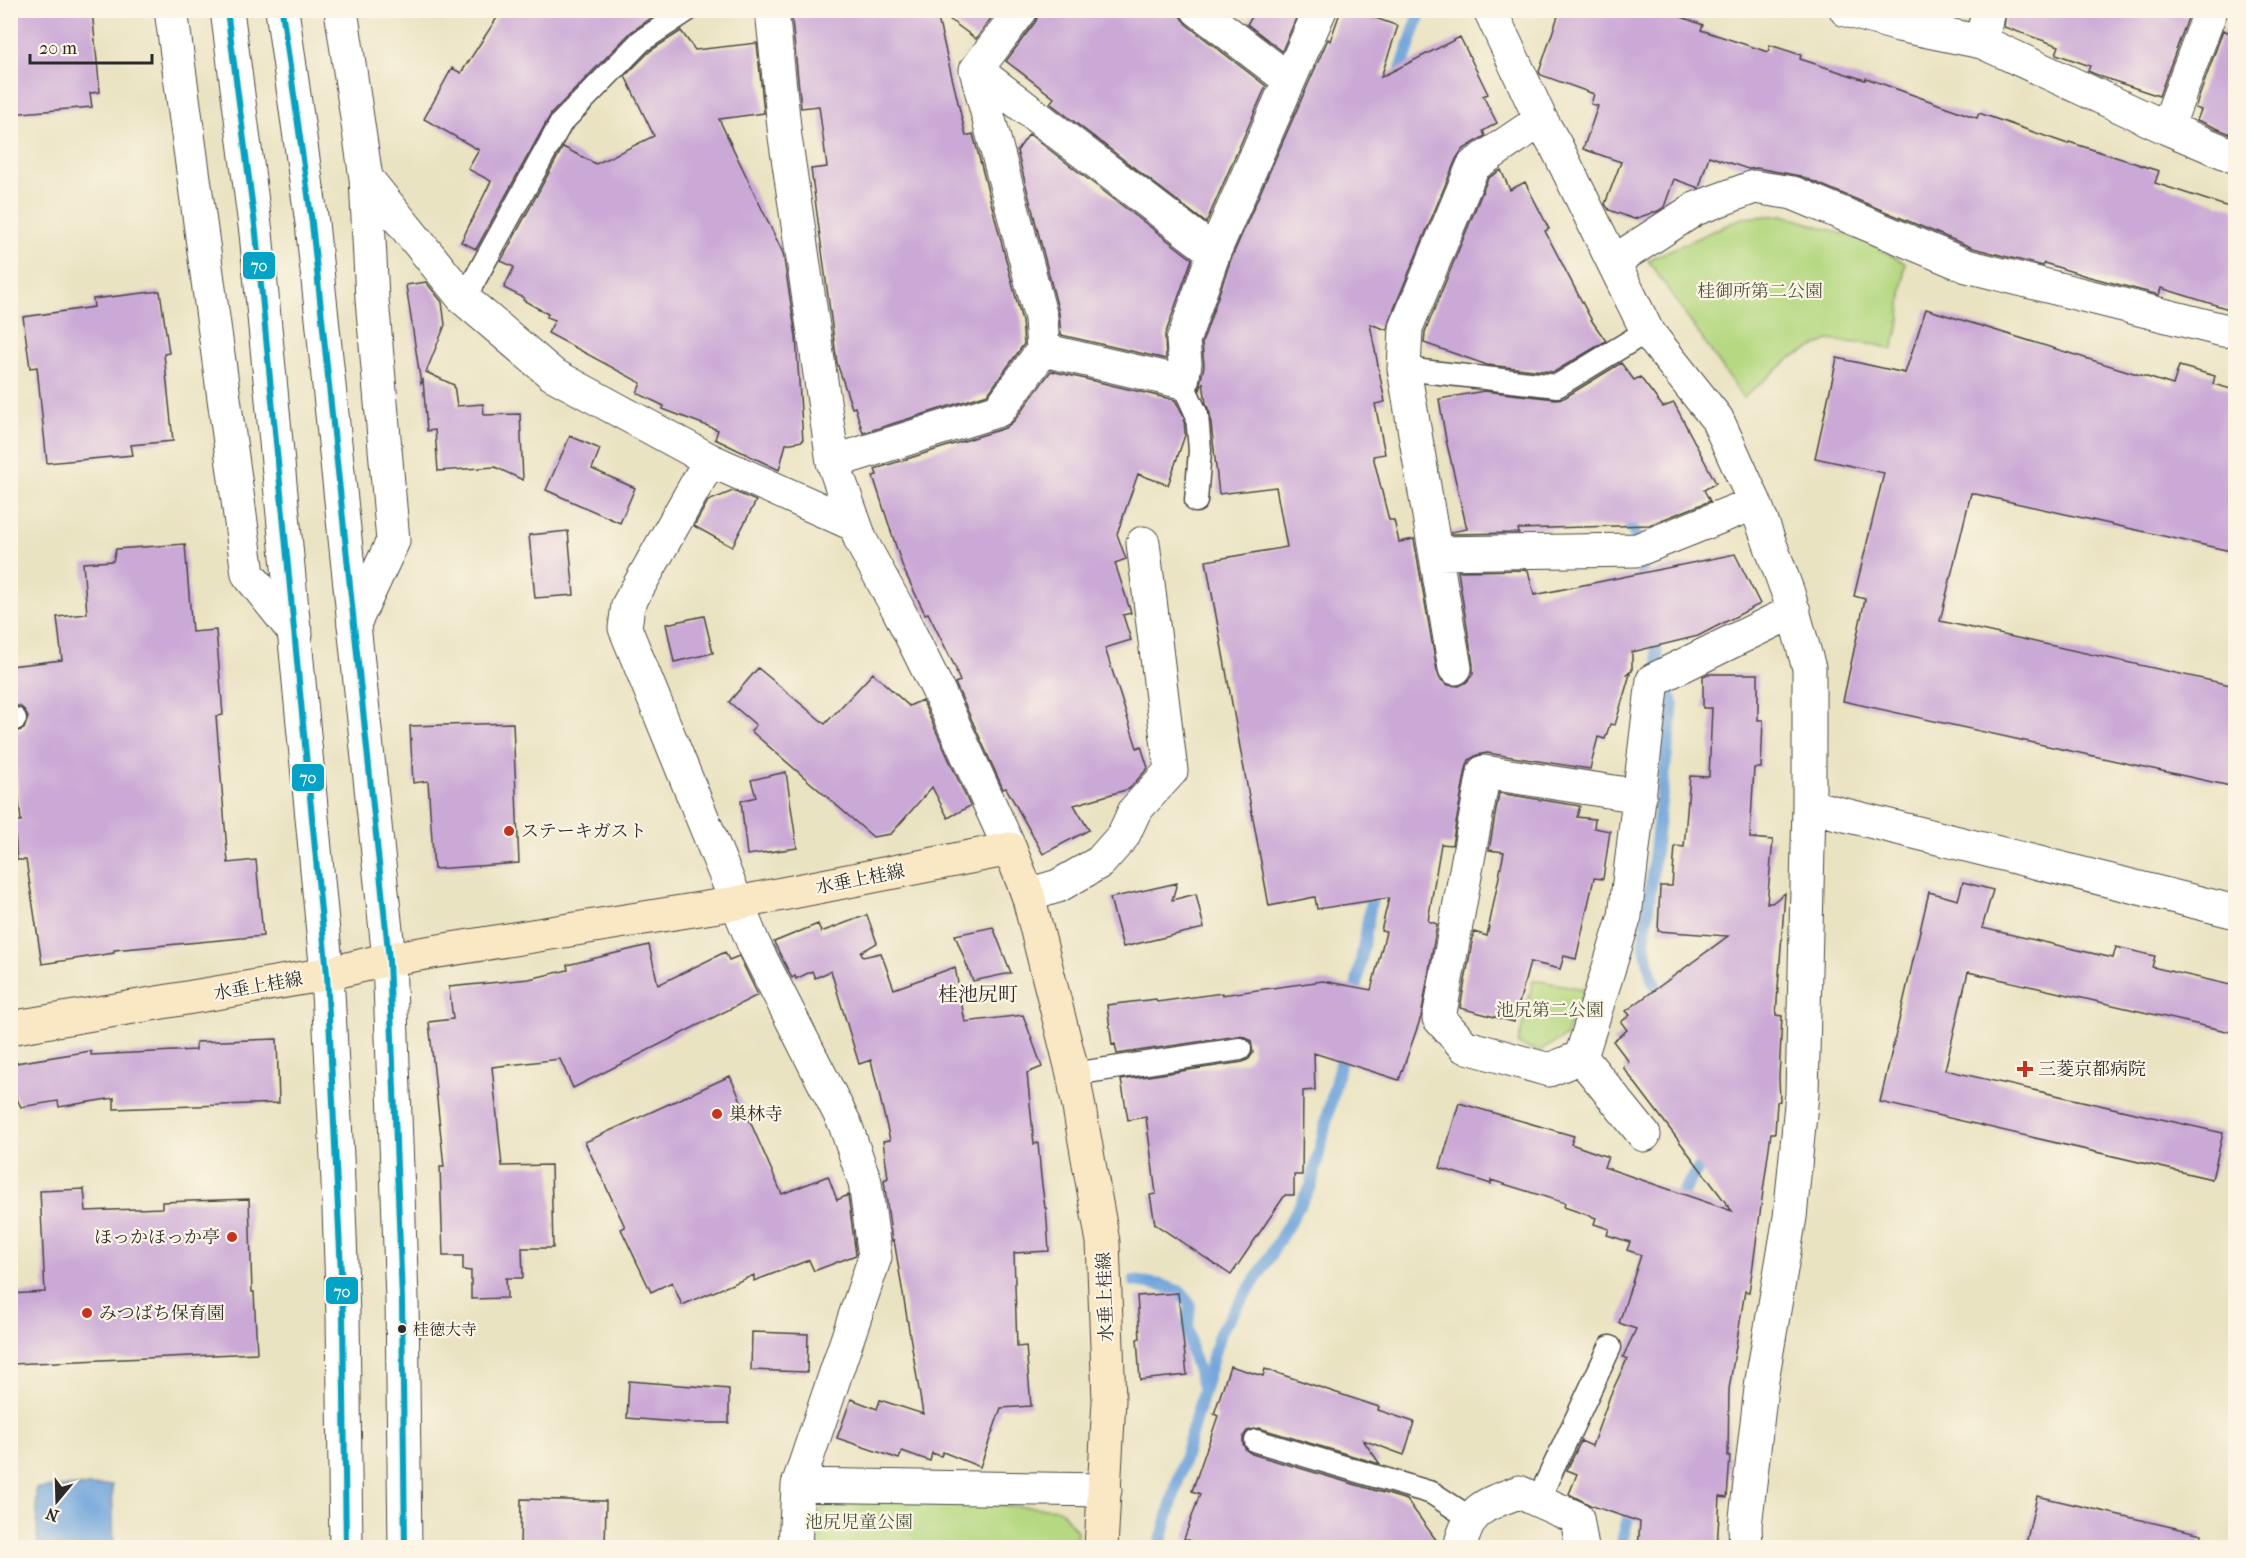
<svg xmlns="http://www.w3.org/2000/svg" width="2246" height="1558" font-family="'IM FELL French Canon','Noto Serif JP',serif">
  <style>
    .green { fill: #b5d881; stroke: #708256; stroke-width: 1.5 }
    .water { fill: #6fa4dc; stroke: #4d6884; stroke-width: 1.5 }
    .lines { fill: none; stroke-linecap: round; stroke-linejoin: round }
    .stream { stroke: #6fa4dc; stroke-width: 12 }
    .building { fill: #cba9d6 }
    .service-casing { stroke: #484742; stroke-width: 25 }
    .minor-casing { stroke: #484742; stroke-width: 35 }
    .tertiary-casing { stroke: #484742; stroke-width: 35 }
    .secondary-casing { stroke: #484742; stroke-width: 35 }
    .service { stroke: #fff; stroke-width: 22 }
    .minor { stroke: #fff; stroke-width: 33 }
    .tertiary { stroke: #fff; stroke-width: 33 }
    .secondary { stroke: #fae7c3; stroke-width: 33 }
    .bus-1-casing { stroke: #fcf5e5; stroke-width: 10 }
    .bus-1 { stroke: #02a3c6; stroke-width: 6 }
    .poi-dot { fill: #c8321e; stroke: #fcf5e5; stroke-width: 2 }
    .bus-dot { fill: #2b2b2b; stroke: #fcf5e5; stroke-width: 2 }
    .labels { text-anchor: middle; stroke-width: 4.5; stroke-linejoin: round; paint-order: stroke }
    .bus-label { font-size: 16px; fill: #2b2b2b; stroke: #fcf5e5; text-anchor: start }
    .park-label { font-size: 18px; fill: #4e5640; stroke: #fcf5e5 }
    .poi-label { font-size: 18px; fill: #2b2b2b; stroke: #fcf5e5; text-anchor: start }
    .street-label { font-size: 18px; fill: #2b2b2b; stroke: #fcf5e5 }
    .neighbourhood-label { font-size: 20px; fill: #2b2b2b; stroke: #fcf5e5 }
    .line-badge { stroke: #fcf5e5; stroke-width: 2 }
    .badge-label { font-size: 16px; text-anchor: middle; font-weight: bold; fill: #fff }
  </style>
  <rect width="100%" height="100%" fill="#fcf5e5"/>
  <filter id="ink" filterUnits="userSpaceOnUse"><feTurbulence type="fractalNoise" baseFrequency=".0167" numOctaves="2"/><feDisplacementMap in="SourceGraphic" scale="12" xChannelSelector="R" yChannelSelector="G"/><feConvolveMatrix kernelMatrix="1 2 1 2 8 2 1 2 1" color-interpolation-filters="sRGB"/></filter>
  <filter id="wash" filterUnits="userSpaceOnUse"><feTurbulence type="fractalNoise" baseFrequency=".008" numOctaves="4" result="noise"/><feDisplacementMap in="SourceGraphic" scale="24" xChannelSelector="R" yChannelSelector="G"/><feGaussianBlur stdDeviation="1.35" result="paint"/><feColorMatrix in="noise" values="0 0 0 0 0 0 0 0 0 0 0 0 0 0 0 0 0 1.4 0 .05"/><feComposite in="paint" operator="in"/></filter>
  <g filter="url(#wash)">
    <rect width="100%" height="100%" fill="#eae3c2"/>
    <path class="green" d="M1783,215L1865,241L1905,263L1899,327L1892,350L1878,345L1828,340L1791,358L1743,398L1648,260L1742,218Z
      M1533,980L1585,989L1565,1037L1538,1052L1518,1044Z
      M837,1495L1060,1509L1077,1531L1076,1547L813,1548V1518Z"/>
    <path class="water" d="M112,1485L114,1547H38L36,1488Z"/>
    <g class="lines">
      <path class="stream" d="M1398,79L1421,10
        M1623,512L1635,534L1645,587
        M1653,630L1658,659L1673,703L1644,942L1652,979L1665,1003
        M1354,1001L1374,885
        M1675,1209L1684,1190L1708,1154
        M1134,1281L1162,1285L1181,1292L1190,1305L1188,1324L1191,1350L1203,1386
        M1159,1548L1220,1332L1261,1271L1311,1186L1344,1047
        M1620,1548L1629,1515L1635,1503"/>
    </g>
    <g id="blocks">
      <path class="building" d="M10,10H92L100,92L90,93L92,107L10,114Z
        M502,10H663L631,32L551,114L476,249L461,242L491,181L468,169L479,150L424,119L452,68L461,73Z
        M791,10H936L966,136L973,134L1022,321L1024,344L988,394L863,433L855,407L852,408L837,363L811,169L827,167L819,106L801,108Z
        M937,10H997L976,39Z
        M1039,10H1172L1180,16L1187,25L1266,86L1206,223L1050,103L1054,98L1006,61L1036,21Z
        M1257,10H1288L1297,16L1282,51L1247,24Z
        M1341,10H1353L1398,26L1381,77L1460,37L1488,94L1483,96L1497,123L1483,131L1485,136L1462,150L1456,159L1389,321L1387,330L1370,324L1385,402L1375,404L1385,454L1373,456L1389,520H1394L1399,542L1414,539L1437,671L1440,679L1448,685L1459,686L1467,682L1473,674V665L1458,571L1528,570L1534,595L1735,554L1760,604L1698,636L1632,652V671L1626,674H1630L1615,725L1610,724L1605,739L1598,737L1590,769L1487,753L1477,755L1469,760L1466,769L1452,845L1441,844L1428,921L1437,924L1421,1017L1399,1080L1314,1053L1315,1090L1303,1091L1302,1175H1294V1195H1285L1231,1275L1155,1224L1150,1195L1156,1194L1146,1117L1128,1120L1121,1080L1243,1062L1249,1059L1253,1053L1251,1041L1245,1037L1238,1036L1117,1054L1115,1044L1112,1045L1107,1005L1156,999L1157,1002L1222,993V995L1323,981L1371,990L1386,932L1381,931L1389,898L1317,909L1315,897L1269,906L1206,561L1287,547L1276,487L1219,494L1210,414L1206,403L1203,382L1200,390L1199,388L1204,366L1202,343L1231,259L1328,39L1330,41Z
        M1560,10H1663L1703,25L1701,30L1768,52L1770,45L1801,55L1800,59L1865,80L1866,78L1977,118L1979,113L2068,144L2069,142L2159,171L2155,183L2235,209V311L2161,288L2159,295L2086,276L2044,263L2043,266L1973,248L1800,176L1757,168L1748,169L1709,156L1699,188L1674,179L1664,207L1658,211L1634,219L1609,210L1605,204L1621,162L1583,149L1598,106L1591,104L1594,94L1541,75L1539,72Z
        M2006,10H2166L2188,18L2159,96L2102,77L2088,71L2090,66L2056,54L2059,46L2004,27Z
        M2223,30L2235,35V136L2197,120L2201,110L2195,108Z
        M681,31L695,50L757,43L764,113L719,119L783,253L796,337L803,441L786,444L779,470L715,439L718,430L663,409L664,406L637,393L641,383L548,333L555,320L547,317L548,314L523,300L524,298L504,288L514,267L501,261L563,147L596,164L654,136L625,76L650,51Z
        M1029,134L1192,259L1165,335L1166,359L1061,335L1059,313L1017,151Z
        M1501,170L1510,190L1525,182L1549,229L1545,231L1592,321L1606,341L1554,372L1487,365L1424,343L1425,332L1488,178Z
        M426,282L442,302L445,325L426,372L454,385L457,406L483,404L484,415L520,414L523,480L495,467L438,471L435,430L427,431L423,380L421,384L406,285Z
        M160,291L169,353L164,354L173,441L131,445L133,455L47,463L37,367L30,368L23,317L94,307L93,299Z
        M1926,309L2173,385L2179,366L2215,376L2213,384L2235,390V552L1971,493L1940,621L2235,686V787L1843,701L1865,599L1854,596L1884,473L1815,458L1837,358L1905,373Z
        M1621,363L1634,380L1640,377L1663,407L1674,403L1716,483L1704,490L1710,501L1649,525L1518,529L1519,533L1451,534V532L1467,529L1446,440L1439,399L1484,391L1556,399L1564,398Z
        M1051,371L1175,400L1184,418L1185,435L1168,485L1138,474L1117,534L1126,559L1115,563L1131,613L1123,615L1131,640L1105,648L1137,748L1141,746L1148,768L1129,789L1074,805L1089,830L1043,854L1006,788L1003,789L955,683L960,681L956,672L957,671L928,613L925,614L903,568L873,476L877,475L875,469L1005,428L1014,421Z
        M570,436L600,449L592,469L635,488L620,523L546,490Z
        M733,491L756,501L732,547L694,526L708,501Z
        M568,531L574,595L535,598L529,535Z
        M185,544L192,632L216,630L223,715L216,716L228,863L256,860L263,936L114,950V953L42,964L26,860H17L14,821H21L12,733L24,729L28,717L25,711L20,706H10V666L62,660L57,617L87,614L83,563L113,561L116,549Z
        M704,616L713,653L674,662L666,624Z
        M758,668L825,724L873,673L909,706L922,700L970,806L948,818L932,787L891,834L873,837L751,731L756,725L729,702Z
        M1708,674H1758V720H1763L1761,768H1754L1750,838L1773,840L1767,903H1772L1785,893L1776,1015L1782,1016L1779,1078L1780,1101L1777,1102L1775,1133H1771L1752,1272L1749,1292L1745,1291L1729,1389L1728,1457H1730L1727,1498L1720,1497L1717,1548H1638L1640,1522L1590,1505L1569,1494L1577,1474L1567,1470L1581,1441L1592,1446L1610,1396L1627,1359L1623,1357L1636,1329L1619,1323L1641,1255L1627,1250L1630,1242L1607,1235L1609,1229L1594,1224L1596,1218L1564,1207L1565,1203L1491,1180V1184L1440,1168L1459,1103L1574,1136L1571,1144L1608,1157L1604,1167L1732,1211L1623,1067L1629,1062L1613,1041L1627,1030L1621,1022L1630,1015L1626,1011L1728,936L1658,931L1660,886H1672L1675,846L1684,847L1690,776L1709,777L1712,708H1703V676Z
        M513,723L519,863L434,869L428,781L413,783L410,726Z
        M786,772L797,848L747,855L741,801L756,797L751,780Z
        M1499,793L1580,806L1577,817L1595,819L1594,828L1610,831L1603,879L1594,878L1576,959L1564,956L1560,969L1530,962L1514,1022L1460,1008L1474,932L1487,936L1504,852L1489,850Z
        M1963,882L1993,890L1982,928L2113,958L2116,947L2155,956L2152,967L2235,986V1033L1968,972L1945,1070L2223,1133L2212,1179L1880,1102L1929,892L1958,900Z
        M1177,883L1172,900L1196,894L1204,928L1123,947L1110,898Z
        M867,915L877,943L861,952L863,957L881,953L894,989L955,967L965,1022L1023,1015L1042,1067L1027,1073L1034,1144L1038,1143L1041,1177L1045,1208H1046L1049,1251L1014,1253L1017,1347L1026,1346L1031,1406L1001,1408L980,1467L943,1452L941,1456L932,1453L930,1461L902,1451L899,1459L837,1438L851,1399L877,1409L880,1400L923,1414L894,1240L892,1241L884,1180L888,1178L883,1141L890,1140L871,1060L859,1064L831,971L815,978L812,971L796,979L795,976L792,978L774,942L818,924L821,932Z
        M993,927L1011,973L973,981L955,935Z
        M649,945L658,985L725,952L729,960L739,956L758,995L573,1088L560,1059L492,1067L502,1166L551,1165L553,1248H522L523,1278H506L507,1298L471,1299V1271L463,1270V1256H443L440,1167H444L429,1022L453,1019L449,987L529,979L568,970L567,965Z
        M277,1039L279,1103L114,1109V1098L59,1107L58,1101L21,1107L10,1085L16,1063L91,1051V1055L196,1050V1042Z
        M730,1076L782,1194L828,1176L837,1200L848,1195L856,1255L814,1271L809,1260L754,1281V1275L682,1305L672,1282L651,1292L621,1229L625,1227L585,1142Z
        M84,1189L86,1211L162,1208V1202L249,1199L252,1292H254L257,1353L12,1364L10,1294L45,1292L40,1191Z
        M1178,1293L1187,1375L1140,1380L1137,1339L1140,1338L1137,1296Z
        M752,1332L808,1334L807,1372L751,1370Z
        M1230,1366L1263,1376L1265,1369L1379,1407L1378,1410L1414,1422L1404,1455L1363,1440L1380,1464L1259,1428L1247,1431L1243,1437V1444L1246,1450L1252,1454L1407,1500L1442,1548H1188L1191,1541L1184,1539L1200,1494L1192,1491L1218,1416L1214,1414Z
        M629,1381L729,1389V1423H688L627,1418Z
        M2037,1496L2202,1534L2200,1548H2025Z
        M521,1499L606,1501L605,1548H520Z"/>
    </g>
  </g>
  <g filter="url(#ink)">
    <use href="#blocks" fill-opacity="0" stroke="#484742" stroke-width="1.5"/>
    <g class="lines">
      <g class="service-casing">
        <path id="service" d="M464,299L561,123L641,41L688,10
          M1404,369L1557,386L1647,331
          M1182,382L1197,415L1200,450L1196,501
          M10,720L15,719
          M1073,1074L1240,1049
          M1256,1441L1432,1493L1470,1518
          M1538,1500L1610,1347"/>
      </g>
      <g class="minor-casing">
        <path id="minor" d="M171,10L248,574L296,634
          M341,10L366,178L372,299L393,541L354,624
          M772,10L785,137L833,462L861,541L898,609L937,688L1010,849
          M1198,10L1288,79
          M1490,10L1541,120L1557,148L1647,331L1717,419L1755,503L1788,593L1809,668V806L1802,1094L1790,1217L1762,1380L1745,1526L1746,1548
          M1846,10L1899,25L1982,42L2167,128L2236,157
          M1982,42L1988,10
          M976,70L1214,252
          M2167,128L2211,10
          M366,178L464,299L552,374L710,460L855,525
          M1613,262L1695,209L1754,187L1793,193L1967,266L2223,330L2236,331
          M1043,350L1182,382L1185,363L1183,341L1214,252L1320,10
          M710,460L628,605L625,628L754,945L845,1124L865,1182L875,1257L798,1485L795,1548
          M833,462L999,410L1043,350L1041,318L976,70L1021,10
          M1436,553L1637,550L1755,503
          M1455,668L1404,369L1406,328L1473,166L1541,120
          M1640,796L1484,772L1439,1018L1464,1046L1549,1070L1581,1057L1625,916L1653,680L1794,611
          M1809,806L2236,912
          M1028,895L1058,886L1100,862L1123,836L1135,810L1171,771L1143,543
          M1581,1057L1644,1135
          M798,1485L1105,1490
          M1460,1548C1468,1509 1485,1504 1519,1492L1577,1518L1582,1548"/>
      </g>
      <g class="tertiary-casing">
        <path id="tertiary" d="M227,10L256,233L327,974L337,1157L343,1315L346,1548
          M282,10L312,223L389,959L402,1299L405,1548"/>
      </g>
      <g class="secondary-casing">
        <path id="secondary" d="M10,1028L327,974L389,959L737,903L1010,849L1028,895L1073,1074L1103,1242L1109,1400L1101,1548"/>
      </g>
      <use href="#service" class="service"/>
      <use href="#minor" class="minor"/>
      <use href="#tertiary" class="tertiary"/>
      <use href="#secondary" class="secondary"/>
      <g class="bus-1-casing">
        <path id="bus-1" d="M227,10L256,233L327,974L343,1315L346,1548
          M282,10L312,223L389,959L402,1299L405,1548"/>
      </g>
      <use href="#bus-1" class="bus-1"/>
    </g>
  </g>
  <g class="poi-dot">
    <circle cx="509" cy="831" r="6"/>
    <path d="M2022 1060h6v6h6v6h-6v6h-6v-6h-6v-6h6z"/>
    <circle cx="717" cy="1114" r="6"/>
    <circle cx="232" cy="1237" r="6"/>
    <circle cx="87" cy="1313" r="6"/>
  </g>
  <circle class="bus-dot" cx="402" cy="1329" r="5"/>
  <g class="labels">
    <g class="bus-label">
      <text x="413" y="1335">桂徳大寺</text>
    </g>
    <g class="park-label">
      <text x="1760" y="297">桂御所第二公園</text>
      <text x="1550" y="1016">池尻第二公園</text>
      <text x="859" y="1528">池尻児童公園</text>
    </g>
    <g class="poi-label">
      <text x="521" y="837">ステーキガスト</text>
      <text x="2038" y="1075">三菱京都病院</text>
      <text x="729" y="1120">巣林寺</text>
      <text x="220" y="1243" text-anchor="end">ほっかほっか亭</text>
      <text x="99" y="1319">みつばち保育園</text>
    </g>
    <g class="street-label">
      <text transform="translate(860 879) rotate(-11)" y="6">水垂上桂線</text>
      <text transform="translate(258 986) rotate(-10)" y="6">水垂上桂線</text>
      <text transform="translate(1105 1297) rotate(-92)" y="6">水垂上桂線</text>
    </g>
    <g class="neighbourhood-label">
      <text x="978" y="1001">桂池尻町</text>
    </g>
  </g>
  <g class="line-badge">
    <rect x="242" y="251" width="34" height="29" rx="6" fill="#02a3c6"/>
    <rect x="291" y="763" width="34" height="29" rx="6" fill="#02a3c6"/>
    <rect x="325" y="1276" width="34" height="29" rx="6" fill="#02a3c6"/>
  </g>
  <g class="badge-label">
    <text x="259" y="271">70</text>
    <text x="308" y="783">70</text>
    <text x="342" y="1297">70</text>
  </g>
  <rect width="2246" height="1558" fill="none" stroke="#fcf5e5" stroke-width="36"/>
  <g transform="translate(57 1501) rotate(199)" stroke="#fcf5e5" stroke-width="4.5" paint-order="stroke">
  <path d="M0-4.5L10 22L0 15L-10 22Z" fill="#2b2b2b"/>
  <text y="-9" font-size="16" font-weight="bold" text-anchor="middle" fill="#2b2b2b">N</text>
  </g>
  <path d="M30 54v9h122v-9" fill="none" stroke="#2b2b2b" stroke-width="3"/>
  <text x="39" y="54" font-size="18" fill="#2b2b2b" stroke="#fcf5e5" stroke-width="4.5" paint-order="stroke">20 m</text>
</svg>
